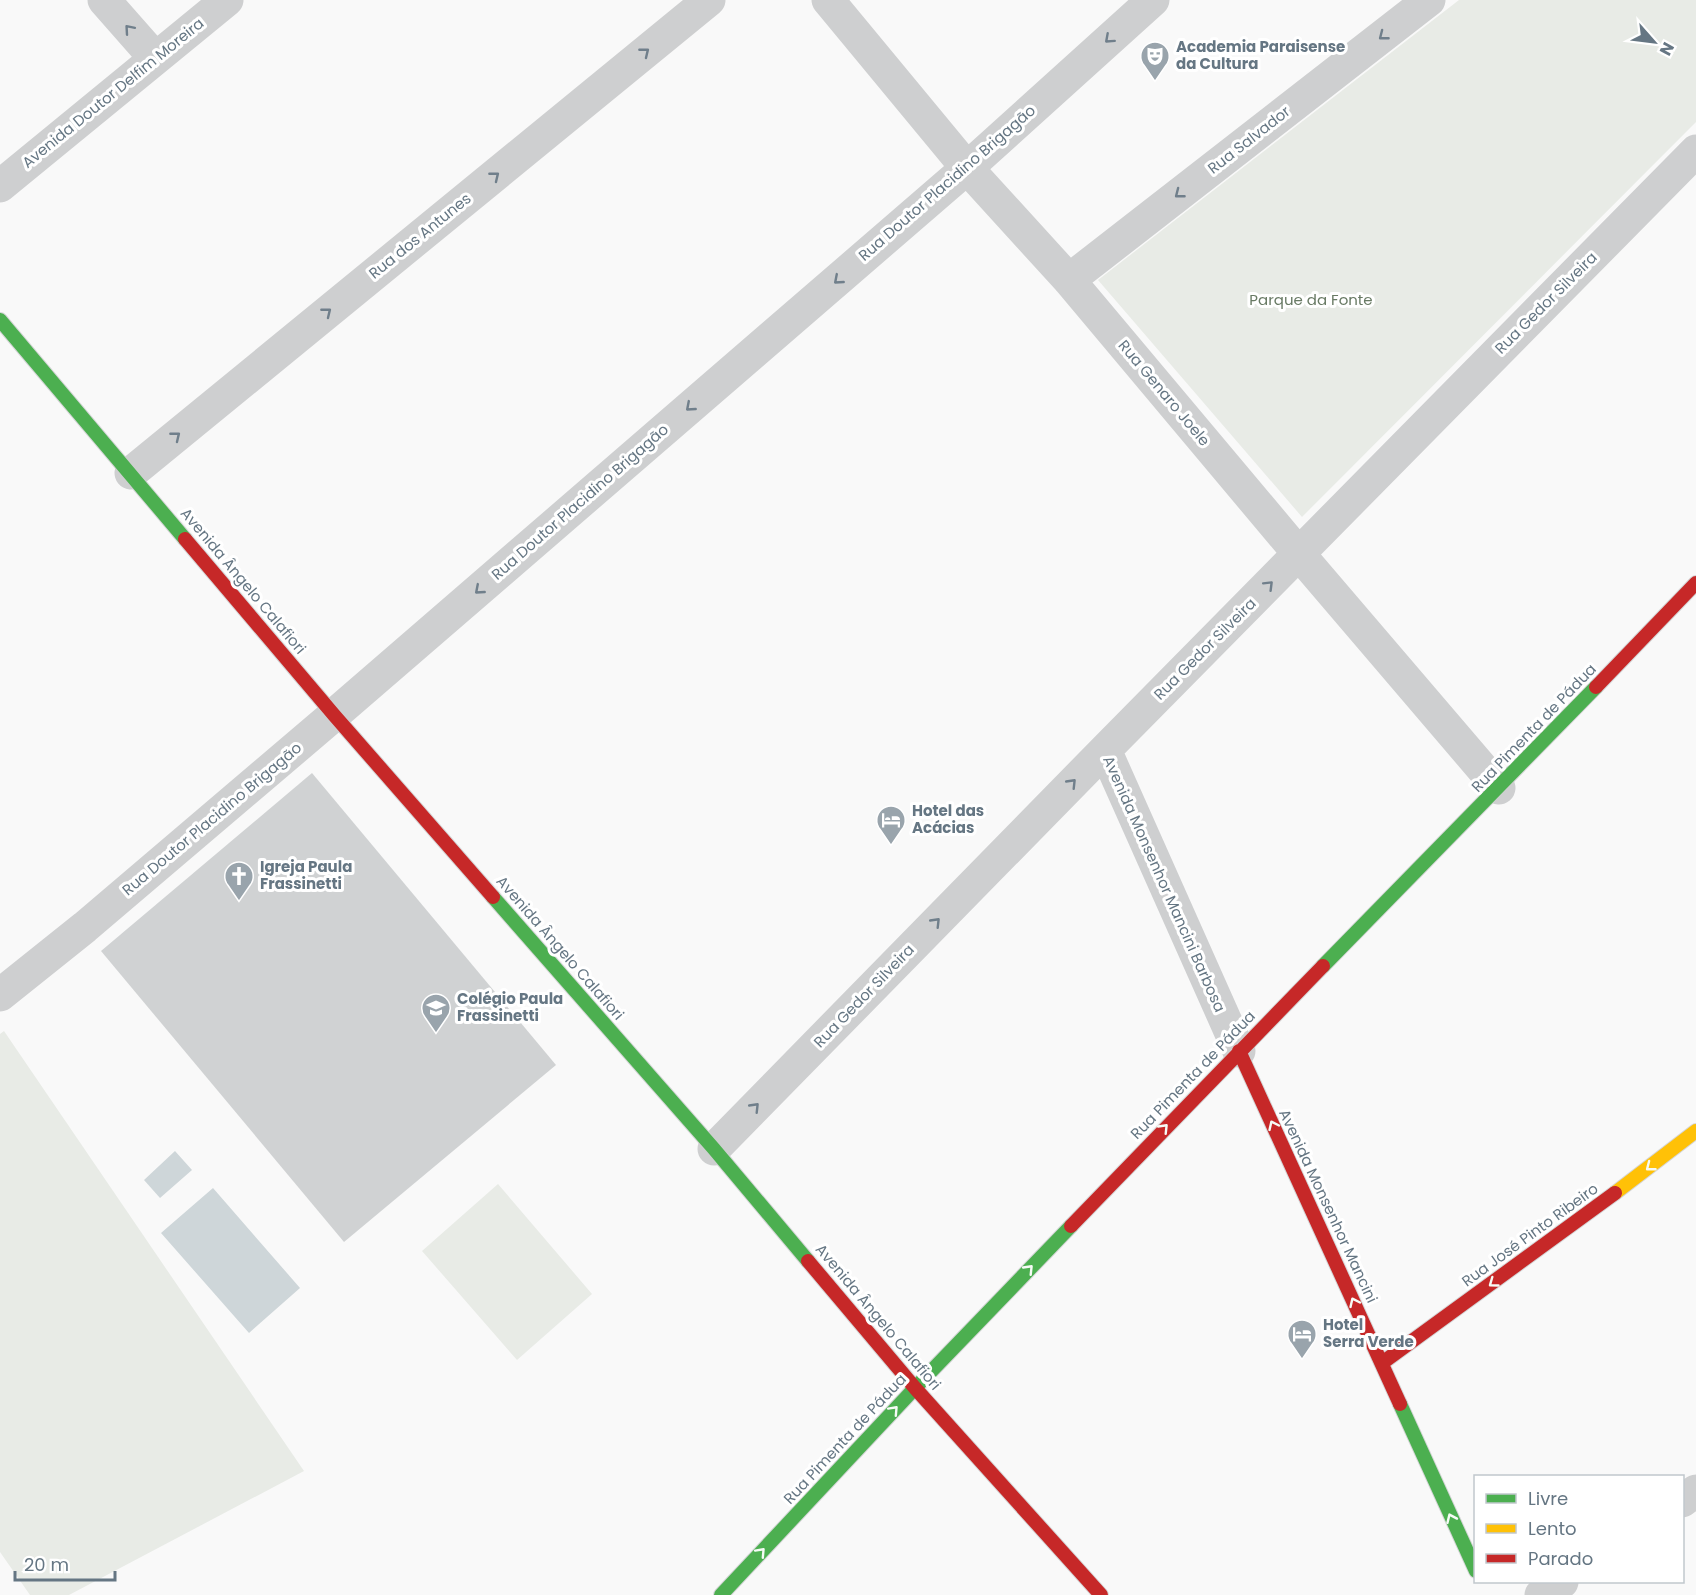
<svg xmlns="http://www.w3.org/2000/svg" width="1696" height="1595" font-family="Poppins,sans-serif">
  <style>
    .green { fill: #e8ebe6 }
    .water { fill: #ced6d9 }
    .building { fill: #d0d2d3 }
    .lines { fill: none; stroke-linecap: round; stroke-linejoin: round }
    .fast-casing { stroke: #d5d6d7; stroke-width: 16 }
    .slow-casing { stroke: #d5d6d7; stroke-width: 16 }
    .jam-casing { stroke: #d5d6d7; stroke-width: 16 }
    .street { stroke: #cecfd0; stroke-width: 33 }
    .fast { stroke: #4caf50; stroke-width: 14 }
    .slow { stroke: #ffc107; stroke-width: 14 }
    .jam { stroke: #c62828; stroke-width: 14 }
    .oneway { stroke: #707f8b }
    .oneway2 { stroke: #f6fbf6 }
    .labels { text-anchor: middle; stroke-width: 6; stroke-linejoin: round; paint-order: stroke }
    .poi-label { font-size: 15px; font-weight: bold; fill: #657683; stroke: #fff; text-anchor: start }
    .street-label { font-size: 15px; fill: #657683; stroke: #fff }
    .park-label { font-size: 15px; fill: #687a64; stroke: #fff }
  </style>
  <rect width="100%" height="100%" fill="#f9f9f9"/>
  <path class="green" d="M1459,0H1696V122L1302,517L1098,280Z
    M4,1031L304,1471L69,1595H30L0,1552V1034Z
    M498,1184L592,1294L517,1360L422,1251Z"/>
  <path class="water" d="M175,1151L192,1170L160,1198L144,1180Z
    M213,1188L300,1288L249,1333L161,1233Z"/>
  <path class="building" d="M312,773L556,1065L344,1242L101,951Z"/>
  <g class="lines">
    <g class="fast-casing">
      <path id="fast" d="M0,320L185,539
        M493,897L714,1149L808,1261
        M1323,966L1596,687
        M1400,1404L1476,1571
        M721,1595L915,1388L1071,1226"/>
    </g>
    <g class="slow-casing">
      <path id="slow" d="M1615,1193L1696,1131"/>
    </g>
    <g class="jam-casing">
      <path id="jam" d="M185,539L334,715L493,897
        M1596,687L1696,583
        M1239,1051L1400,1404
        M1071,1226L1323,966
        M808,1261L915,1388L1101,1595
        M1382,1363L1615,1193"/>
    </g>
    <path class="street" d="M104,0L155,58
      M828,0L967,168L1069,280L1299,554L1499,788
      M0,186L227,0
      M1069,280L1429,0
      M131,473L709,0
      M1105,750L1239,1051
      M0,995L85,927L334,715L967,168L1153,0
      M714,1149L1105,750L1696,151
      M1682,1501L1696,1491
      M1541,1595L1562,1582"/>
    <use href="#fast" class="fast"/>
    <use href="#slow" class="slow"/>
    <use href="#jam" class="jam"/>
  </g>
  <defs><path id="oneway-chevron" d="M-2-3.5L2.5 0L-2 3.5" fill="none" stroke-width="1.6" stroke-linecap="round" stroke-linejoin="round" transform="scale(1.5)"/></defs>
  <g class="oneway">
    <use href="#oneway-chevron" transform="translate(129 29) rotate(-131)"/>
    <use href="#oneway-chevron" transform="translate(1383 36) rotate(142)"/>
    <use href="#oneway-chevron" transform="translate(1109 39) rotate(138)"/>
    <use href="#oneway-chevron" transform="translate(645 52) rotate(-39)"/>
    <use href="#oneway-chevron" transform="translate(495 176) rotate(-39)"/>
    <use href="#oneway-chevron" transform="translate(1179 194) rotate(142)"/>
    <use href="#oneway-chevron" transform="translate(838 280) rotate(139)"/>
    <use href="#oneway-chevron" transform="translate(327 312) rotate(-39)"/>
    <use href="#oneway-chevron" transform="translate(690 407) rotate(139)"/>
    <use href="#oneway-chevron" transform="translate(176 436) rotate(-39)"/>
    <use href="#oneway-chevron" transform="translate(1269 585) rotate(-45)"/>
    <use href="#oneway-chevron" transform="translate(479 590) rotate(139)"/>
    <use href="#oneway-chevron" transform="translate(1072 783) rotate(-46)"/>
    <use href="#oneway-chevron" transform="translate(936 922) rotate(-46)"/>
    <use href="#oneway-chevron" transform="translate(755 1107) rotate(-46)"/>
  </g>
  <g class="oneway2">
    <use href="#oneway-chevron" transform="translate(1273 1125) rotate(-115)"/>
    <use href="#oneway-chevron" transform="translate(1164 1128) rotate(-46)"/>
    <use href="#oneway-chevron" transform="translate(1650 1167) rotate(142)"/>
    <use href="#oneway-chevron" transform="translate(1029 1269) rotate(-46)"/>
    <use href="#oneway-chevron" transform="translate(1493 1283) rotate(144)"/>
    <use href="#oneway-chevron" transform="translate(1354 1302) rotate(-115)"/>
    <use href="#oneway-chevron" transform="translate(894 1410) rotate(-47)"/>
    <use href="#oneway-chevron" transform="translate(1451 1518) rotate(-114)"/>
    <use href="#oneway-chevron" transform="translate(761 1552) rotate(-47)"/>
  </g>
  <defs>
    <g id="theatre-pin" transform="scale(1.5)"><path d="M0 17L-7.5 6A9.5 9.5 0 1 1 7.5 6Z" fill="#99a4ac" stroke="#fff"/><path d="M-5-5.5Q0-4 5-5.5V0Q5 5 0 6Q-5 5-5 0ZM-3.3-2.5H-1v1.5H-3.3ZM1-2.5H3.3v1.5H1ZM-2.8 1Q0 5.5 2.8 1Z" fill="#fff"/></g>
    <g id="hotel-pin" transform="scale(1.5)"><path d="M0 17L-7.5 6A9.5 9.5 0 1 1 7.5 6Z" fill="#99a4ac" stroke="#fff"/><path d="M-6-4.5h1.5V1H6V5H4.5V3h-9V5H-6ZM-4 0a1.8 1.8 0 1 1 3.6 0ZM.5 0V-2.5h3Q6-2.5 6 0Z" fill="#fff"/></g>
    <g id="church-pin" transform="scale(1.5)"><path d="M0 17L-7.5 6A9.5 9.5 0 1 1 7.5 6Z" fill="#99a4ac" stroke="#fff"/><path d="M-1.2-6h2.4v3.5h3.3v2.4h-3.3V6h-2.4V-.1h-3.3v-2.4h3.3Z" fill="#fff"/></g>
    <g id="school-pin" transform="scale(1.5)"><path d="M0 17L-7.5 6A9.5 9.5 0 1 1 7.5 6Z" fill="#99a4ac" stroke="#fff"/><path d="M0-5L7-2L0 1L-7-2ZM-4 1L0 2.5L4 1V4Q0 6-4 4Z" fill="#fff"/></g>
  </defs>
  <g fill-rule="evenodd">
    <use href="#theatre-pin" x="1155" y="56"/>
    <use href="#hotel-pin" x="891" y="820"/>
    <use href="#church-pin" x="239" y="876"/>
    <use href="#school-pin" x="436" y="1008"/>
    <use href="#hotel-pin" x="1302" y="1334"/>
  </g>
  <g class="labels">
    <g class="poi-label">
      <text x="1176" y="52">Academia Paraisense<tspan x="1176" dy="17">da Cultura</tspan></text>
      <text x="912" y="816">Hotel das<tspan x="912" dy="17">Acácias</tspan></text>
      <text x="260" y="872">Igreja Paula<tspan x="260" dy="17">Frassinetti</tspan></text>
      <text x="457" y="1004">Colégio Paula<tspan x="457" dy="17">Frassinetti</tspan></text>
      <text x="1323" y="1330">Hotel<tspan x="1323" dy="17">Serra Verde</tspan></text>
    </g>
    <g class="street-label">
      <text transform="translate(113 93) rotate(-39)" y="5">Avenida Doutor Delfim Moreira</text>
      <text transform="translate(1249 140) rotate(-38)" y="5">Rua Salvador</text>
      <text transform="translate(947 183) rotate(-41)" y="5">Rua Doutor Placidino Brigagão</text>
      <text transform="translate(420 236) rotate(-39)" y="5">Rua dos Antunes</text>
      <text transform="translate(1546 303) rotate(-45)" y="5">Rua Gedor Silveira</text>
      <text transform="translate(1164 393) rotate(50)" y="5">Rua Genaro Joele</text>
      <text transform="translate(580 502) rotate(-41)" y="5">Rua Doutor Placidino Brigagão</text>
      <text transform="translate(243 581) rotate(50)" y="5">Avenida Ângelo Calafiori</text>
      <text transform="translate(1205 649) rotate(-45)" y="5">Rua Gedor Silveira</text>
      <text transform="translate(1534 728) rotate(-46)" y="5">Rua Pimenta de Pádua</text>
      <text transform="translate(212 819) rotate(-40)" y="5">Rua Doutor Placidino Brigagão</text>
      <text transform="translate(1164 884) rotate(66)" y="5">Avenida Monsenhor Mancini Barbosa</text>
      <text transform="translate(560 948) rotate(49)" y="5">Avenida Ângelo Calafiori</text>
      <text transform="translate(864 996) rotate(-46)" y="5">Rua Gedor Silveira</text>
      <text transform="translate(1193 1075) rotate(-46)" y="5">Rua Pimenta de Pádua</text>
      <text transform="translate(1328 1206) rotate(65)" y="5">Avenida Monsenhor Mancini</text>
      <text transform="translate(1530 1235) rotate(-36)" y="5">Rua José Pinto Ribeiro</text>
      <text transform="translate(878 1317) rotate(50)" y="5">Avenida Ângelo Calafiori</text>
      <text transform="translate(845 1439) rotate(-47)" y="5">Rua Pimenta de Pádua</text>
    </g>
    <g class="park-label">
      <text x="1311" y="305">Parque da Fonte</text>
    </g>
  </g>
  <rect x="1474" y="1475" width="210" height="108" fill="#ffffff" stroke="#c1c8cd" stroke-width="1.5"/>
  <rect x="1486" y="1494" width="30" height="9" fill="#4caf50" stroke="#c1c8cd" stroke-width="1.5"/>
  <text x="1528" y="1505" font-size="18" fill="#657683">Livre</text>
  <rect x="1486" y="1524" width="30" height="9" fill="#ffc107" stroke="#c1c8cd" stroke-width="1.5"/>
  <text x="1528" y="1535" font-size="18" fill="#657683">Lento</text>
  <rect x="1486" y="1554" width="30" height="9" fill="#c62828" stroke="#c1c8cd" stroke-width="1.5"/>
  <text x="1528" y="1565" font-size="18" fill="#657683">Parado</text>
  <g transform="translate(1654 42) rotate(118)" stroke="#ffffff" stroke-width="4.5" paint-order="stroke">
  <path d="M0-4.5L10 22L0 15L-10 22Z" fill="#657683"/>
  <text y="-9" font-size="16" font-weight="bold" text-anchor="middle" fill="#657683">N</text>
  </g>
  <path d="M15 1571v9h100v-9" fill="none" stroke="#657683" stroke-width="3"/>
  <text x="24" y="1571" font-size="18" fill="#657683" stroke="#ffffff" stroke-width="4.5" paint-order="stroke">20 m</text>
</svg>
